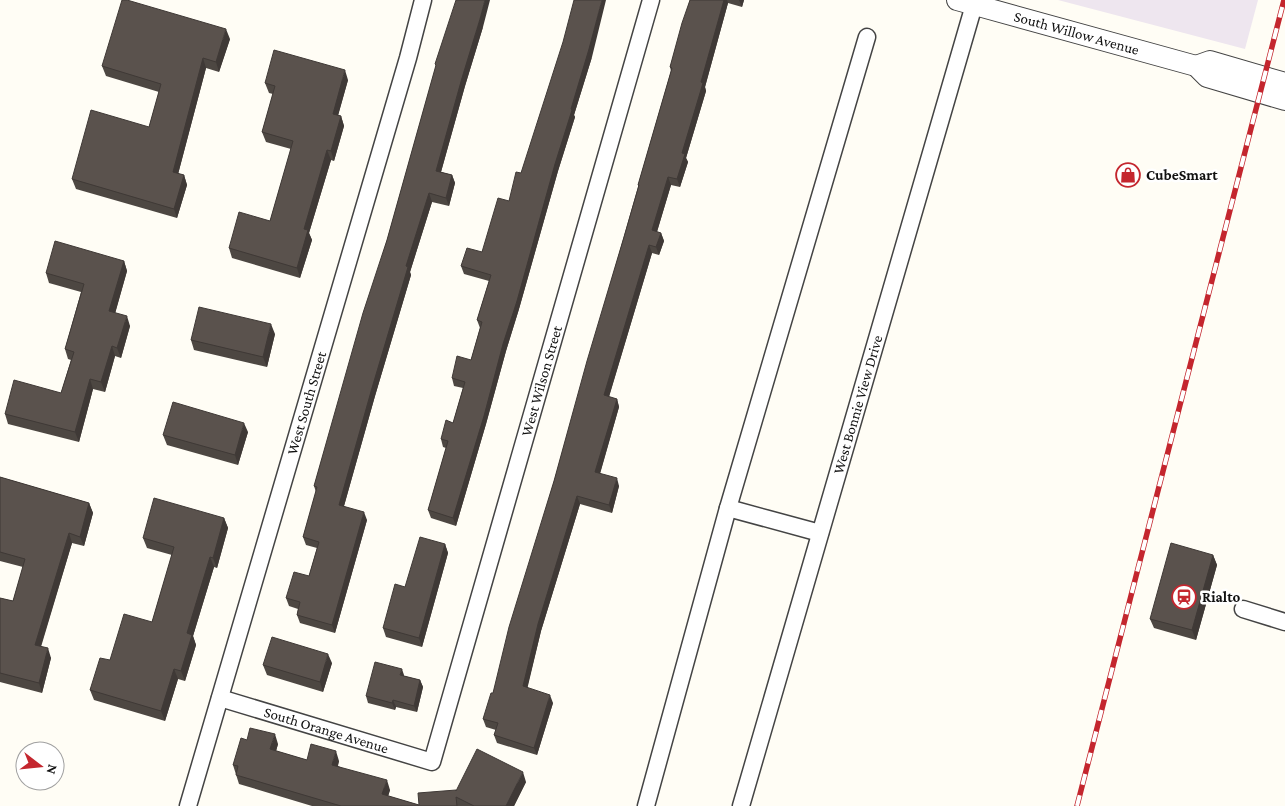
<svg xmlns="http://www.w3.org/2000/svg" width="1285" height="806" font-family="'Crimson Pro',serif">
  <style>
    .industrial { fill: #eee6ef }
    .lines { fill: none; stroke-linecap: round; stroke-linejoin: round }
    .minor-casing { stroke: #444; stroke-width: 19 }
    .tertiary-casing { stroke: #444; stroke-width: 22 }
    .minor { stroke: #fff; stroke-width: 16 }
    .tertiary { stroke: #fff; stroke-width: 20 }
    .rail-casing { stroke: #c4262e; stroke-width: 5.5 }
    .rail { stroke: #fff; stroke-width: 4; stroke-dasharray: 11; stroke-linecap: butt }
    .wall { fill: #4d4742 }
    .shaded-wall { fill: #3f3936 }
    .building { fill: #5a524d; stroke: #3f3936 }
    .labels { text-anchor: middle; stroke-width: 5; stroke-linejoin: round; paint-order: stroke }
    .street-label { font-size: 15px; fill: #111; stroke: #fff }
    .poi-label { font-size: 15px; font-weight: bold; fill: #111; stroke: #fff; text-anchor: start }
  </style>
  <rect width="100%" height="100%" fill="#fffdf5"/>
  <path class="industrial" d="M1058,0H1258L1245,49Z"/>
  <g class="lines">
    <g class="minor-casing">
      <g id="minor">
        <path d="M728,508L820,533"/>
        <path d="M1243,609L1285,622"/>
        <path id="s1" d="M220,698L432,762L651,0"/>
        <path id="s2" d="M188,806L408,58L423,0"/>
        <path d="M646,806L728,508L867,37"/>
        <path id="s3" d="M741,806L974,5"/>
      </g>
    </g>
    <g class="tertiary-casing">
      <g id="tertiary">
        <path id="s4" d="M957,0L1196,66L1207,77L1285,100"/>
        <path d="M1196,66L1210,61L1285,83"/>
      </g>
    </g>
    <use href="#minor" class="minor"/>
    <use href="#tertiary" class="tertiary"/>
    <g class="rail-casing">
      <path id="rail" d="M1077,806L1284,0"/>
    </g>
    <use href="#rail" class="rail"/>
  </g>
  <path class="wall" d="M690,0H744L742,7L728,3L705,87L706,91L686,158L688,162L680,187L671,185L657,232L661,233L664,241L659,255L652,253L609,397L617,399L619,407L600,474L619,486L612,513L580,504L541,631L527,688L553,703L537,755L497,743L494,735L496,730L486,727L483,719L493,693L554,481L638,187V185L671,71L670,67Z
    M483,27L465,86L441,172L452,175L455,183L449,206L432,202L410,272L411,275L375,396L344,506L367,520L335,633L300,623L297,615L298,609L289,606L286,598L309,576L317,548L306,545L303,537L316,492L314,486L387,240L436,66L435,64Z
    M230,39L219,72L206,68L178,174L184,175L187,185L177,218L76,189L72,179L149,127L159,92L106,76L102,66Z
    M592,57L574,115L575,117L558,171L519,309L506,351L486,424L456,526L431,518L428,510L446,448L443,447L441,439L453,423L463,388L454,386L452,378L471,360L480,328L477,320L489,281L464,274L461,266L482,252L509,201L521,173Z
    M348,80L338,115L341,116L344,126L334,161L331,160L309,233L312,240L300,278L232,258L229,248L270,221L291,149L266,142L262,132L273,94L269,93L265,83Z
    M124,261L127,271L115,313L130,326L121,358L115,356L105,392L93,389L79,442L8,424L5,414L61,393L71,360L68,359L65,349L81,292L49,283L46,273Z
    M275,334L267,367L194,350L191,340Z
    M248,432L238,465L167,445L163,435Z
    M0,477L89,503L93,513L84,546L72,543L41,647L51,658L42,693L0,682V598L13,601L23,567L0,561Z
    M224,518L228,528L217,568L214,567L193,636L196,645L185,681L178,679L165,721L94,700L90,690L110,660L152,622L172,555L147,548L143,538Z
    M445,544L448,553L422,647L386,637L383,628L405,587Z
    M1213,555L1217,565L1196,640L1154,628L1150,619Z
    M332,663L323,692L267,675L263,665Z
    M404,675V676L420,680L423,687L417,712L396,707L395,710L368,703L366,696Z
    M247,740L278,744L276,751L307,760L339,761L338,766L390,790L388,796L419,805L456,791L526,782L514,806H312L239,784L233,765Z"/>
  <path class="shaded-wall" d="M485,0H490L483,27L465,86L439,179L436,171L462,78Z
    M602,0H606L592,57L574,115L575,117L558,171L519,309L506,351L486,424L456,526L453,518Z
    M724,0H727L728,3L705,87L706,91L686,158L688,162L680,187L677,179L682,153L701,82Z
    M739,0H744L742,7Z
    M226,29L230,39L219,72L216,62Z
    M203,58L206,68L176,182L173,172Z
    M345,70L348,80L336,123L333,114Z
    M341,116L344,126L334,161L331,151Z
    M327,150L331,160L309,233L312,240L300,278L297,268L304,229Z
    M184,175L187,185L177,218L174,209Z
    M452,175L455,183L449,206L446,198Z
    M668,177L671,185L655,238L652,230Z
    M429,193L432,202L410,272L411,275L375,396L342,513L339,505L406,266Z
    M661,233L664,241L659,255L656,247Z
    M649,245L652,253L607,403L604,395Z
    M124,261L127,271L113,321L109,311Z
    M127,316L130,326L121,358L117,348Z
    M271,324L275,334L267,367L263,357Z
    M112,346L115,356L105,392L101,382Z
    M90,379L93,389L79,442L75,432Z
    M617,399L619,407L598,480L595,472Z
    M244,423L248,432L238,465L235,455Z
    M617,478L619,486L612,513L609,505Z
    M577,496L580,504L541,631L526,694L523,686L538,624Z
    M89,503L93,513L84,546L80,537Z
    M364,512L367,520L335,633L332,625Z
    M224,518L228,528L217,568L213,558Z
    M69,533L72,543L38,655L35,645Z
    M445,544L448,553L422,647L419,638Z
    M1213,555L1217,565L1196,640L1192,630Z
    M210,557L214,567L193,636L196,645L185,681L181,671L187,633Z
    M48,648L51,658L42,693L39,683Z
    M328,654L332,663L323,692L320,682Z
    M174,669L178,679L165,721L161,711Z
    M402,669L404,675L403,682L400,675Z
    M420,680L423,687L417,712L414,706Z
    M550,695L553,703L537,755L534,748Z
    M393,700L396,707L395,710L392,703Z
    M275,734L278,744L274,758L270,749Z
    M336,751L339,761L335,774L332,765Z
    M523,772L526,782L514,806H506Z
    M387,780L390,790L386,803L382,794Z"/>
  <path class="building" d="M122,0H127L226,29L216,62L203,58L173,172L184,175L174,209L72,179L91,110L149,127L161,84L102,66Z
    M456,0H485L480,19L462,78L436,171L452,175L446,198L429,193L406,266L408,267L372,388L339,505L364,512L332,625L297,615L300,602L286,598L294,572L309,576L319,542L303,537L317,487L314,486L363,313L387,240L436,65L435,64Z
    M574,0H602L589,49L571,109L572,110L555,164L517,301L503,344L484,416L453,518L428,510L448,441L441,439L446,420L453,423L465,382L452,378L457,356L471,360L482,322L477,320L491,275L461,266L467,248L482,252L498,198L509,201L516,172L521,173L563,42Z
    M690,0H724L701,82L703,83L682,153L685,154L677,179L668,177L652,230L661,233L656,247L649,245L604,395L617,399L595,472L617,478L609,505L577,496L538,624L523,686L550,695L534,748L494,735L498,723L483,719L491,693H493L509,627L554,481L587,361L624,237L639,185H638L672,68L670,67L682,23Z
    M274,50L345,70L333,114L341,116L331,151L327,150L304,229L308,230L297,268L229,248L239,212L270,221L293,141L262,132L275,86L265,83Z
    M55,241L124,261L109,311L127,316L117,348L112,346L101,382L90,379L75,432L5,414L14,380L61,393L74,352L65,349L84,284L46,273Z
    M199,307L271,324L263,357L191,340Z
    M173,402L244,423L235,455L163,435Z
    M0,477L89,503L80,537L69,533L35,645L48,648L39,683L0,673V598L13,601L25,559L0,552Z
    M154,498L224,518L213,558L210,557L187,633L192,635L181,671L174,669L161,711L90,690L100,658L110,660L124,614L152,622L174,547L143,538Z
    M420,537L445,544L419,638L383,628L395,584L405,587Z
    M1171,543L1213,555L1192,630L1150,619Z
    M272,637L328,654L320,682L263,665Z
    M375,662L402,669L400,675L420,680L414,706L393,700L392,703L366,696Z
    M250,728L275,734L270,749L307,760L311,744L336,751L332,765L387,780L382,794L419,805L418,793L456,790V791L477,749L523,772L506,806H474L456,797L457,806H341L236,775L238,766L233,765L241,738L247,740Z"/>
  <defs>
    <g id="shop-ring" transform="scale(1.25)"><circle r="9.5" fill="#fff" stroke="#c4262e" stroke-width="1.5"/><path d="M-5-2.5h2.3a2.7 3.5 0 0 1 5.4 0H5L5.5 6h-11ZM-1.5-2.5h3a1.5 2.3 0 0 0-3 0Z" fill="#c4262e"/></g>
    <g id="station-ring" transform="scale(1.25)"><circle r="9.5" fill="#fff" stroke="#c4262e" stroke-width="1.5"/><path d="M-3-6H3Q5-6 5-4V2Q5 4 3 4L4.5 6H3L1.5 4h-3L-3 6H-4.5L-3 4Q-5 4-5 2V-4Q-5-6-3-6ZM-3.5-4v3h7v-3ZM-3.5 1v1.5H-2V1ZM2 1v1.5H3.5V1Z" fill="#c4262e"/></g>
  </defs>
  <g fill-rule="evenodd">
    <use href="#shop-ring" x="1128" y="175"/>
    <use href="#station-ring" x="1184" y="597"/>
  </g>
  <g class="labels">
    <g class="street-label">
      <text dy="5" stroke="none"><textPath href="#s4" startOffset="124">South Willow Avenue</textPath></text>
      <text dy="5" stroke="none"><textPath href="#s1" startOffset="618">West Wilson Street</textPath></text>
      <text dy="5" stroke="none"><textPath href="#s2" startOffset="420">West South Street</textPath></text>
      <text dy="5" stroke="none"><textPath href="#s3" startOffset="418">West Bonnie View Drive</textPath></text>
      <text dy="5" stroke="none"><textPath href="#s1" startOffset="111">South Orange Avenue</textPath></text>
    </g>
    <g class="poi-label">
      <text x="1146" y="180">CubeSmart</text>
      <text x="1202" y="602">Rialto</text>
    </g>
  </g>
  <g transform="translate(40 766) rotate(106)"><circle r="24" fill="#ffffff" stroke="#a0a0a0"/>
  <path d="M0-4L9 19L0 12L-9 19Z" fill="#c4262e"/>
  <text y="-8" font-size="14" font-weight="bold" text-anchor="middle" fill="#111111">N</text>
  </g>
</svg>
